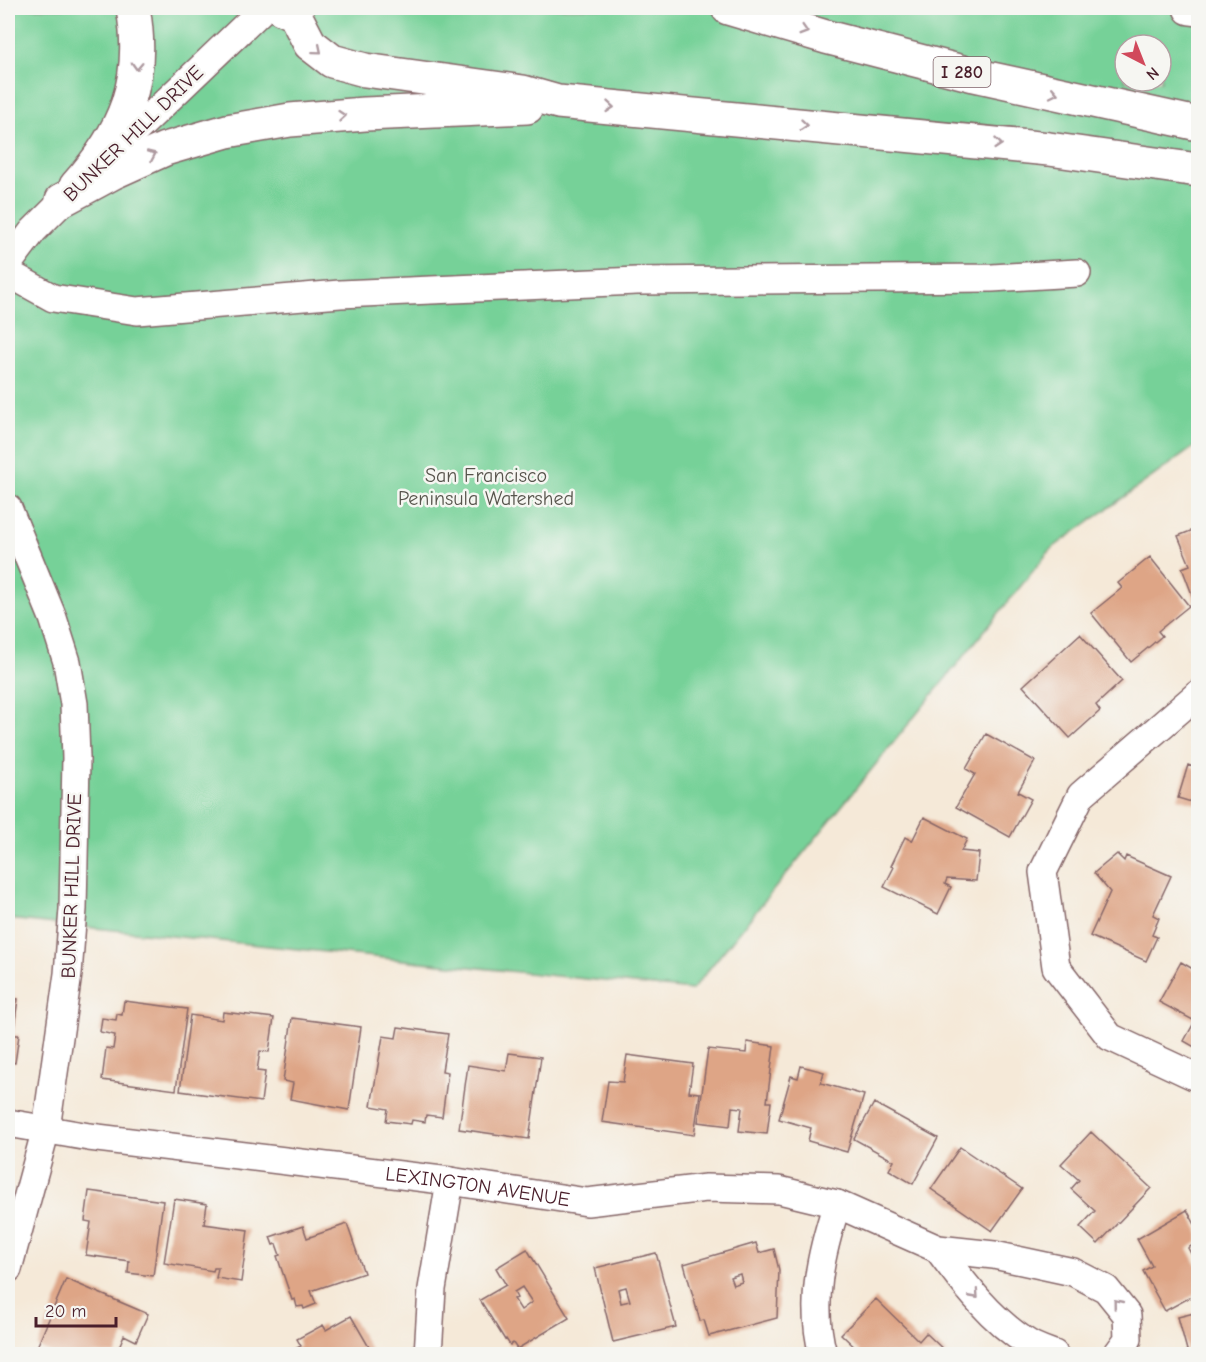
<svg xmlns="http://www.w3.org/2000/svg" width="1206" height="1362" font-family="'Comic Neue',sans-serif">
  <style>
    .green { fill: #76d198; stroke: #607862; stroke-width: 1.5; fill-rule: evenodd }
    .building { fill: #dea586; fill-rule: evenodd }
    .lines { fill: none; stroke-linecap: round; stroke-linejoin: round }
    .minor-casing { stroke: #866668; stroke-width: 30 }
    .highway-casing { stroke: #866668; stroke-width: 36 }
    .minor { stroke: #fff; stroke-width: 27 }
    .highway { stroke: #fff; stroke-width: 33 }
    .oneway { stroke: #ae9aa0 }
    .labels { text-anchor: middle; stroke-width: 5; stroke-linejoin: round; paint-order: stroke }
    .shield { fill: #f6f6f2; stroke: #7e6067; stroke-width: 1.5 }
    .shield-label { font-size: 18px; font-weight: bold; fill: #4a1f2b }
    .street-label { font-size: 20px; fill: #4a1f2b; stroke: #f6f6f2 }
    .park-label { font-size: 20px; fill: #57544c; stroke: #f6f6f2 }
  </style>
  <rect width="100%" height="100%" fill="#f6f6f2"/>
  <filter id="ink" filterUnits="userSpaceOnUse"><feTurbulence type="fractalNoise" baseFrequency=".0167" numOctaves="2"/><feDisplacementMap in="SourceGraphic" scale="12" xChannelSelector="R" yChannelSelector="G"/><feConvolveMatrix kernelMatrix="1 2 1 2 8 2 1 2 1" color-interpolation-filters="sRGB"/></filter>
  <filter id="wash" filterUnits="userSpaceOnUse"><feTurbulence type="fractalNoise" baseFrequency=".008" numOctaves="4" result="noise"/><feDisplacementMap in="SourceGraphic" scale="24" xChannelSelector="R" yChannelSelector="G"/><feGaussianBlur stdDeviation="1.35" result="paint"/><feColorMatrix in="noise" values="0 0 0 0 0 0 0 0 0 0 0 0 0 0 0 0 0 1.4 0 .05"/><feComposite in="paint" operator="in"/></filter>
  <g filter="url(#wash)">
    <rect width="100%" height="100%" fill="#f5e9d8"/>
    <path class="green" d="M8,8H1198V444L1051,549L692,990L8,919ZM1125,45H1161V81H1125Z"/>
    <g id="blocks">
      <path class="building" d="M1198,528V600L1195,602L1182,568L1190,565L1178,536Z
        M1150,557L1189,606L1158,631L1162,636L1131,662L1091,613L1122,588L1118,583Z
        M1080,634L1122,681L1096,705L1100,711L1070,738L1023,686Z
        M986,734L1035,761L1018,792L1031,799L1010,837L956,807L975,774L966,769Z
        M1188,765L1198,769V804L1178,798Z
        M924,817L967,839L961,851L979,853L976,881L947,879L945,884L951,887L938,914L884,887L894,867L891,866L905,837L912,841Z
        M1117,854L1124,861L1126,856L1171,876L1153,915L1159,918L1152,935L1157,937L1146,961L1090,936L1110,892L1094,873Z
        M1181,962L1198,972V1049L1184,1041L1195,1021L1159,1002Z
        M8,998L18,999L13,1035H19L15,1063L8,1062Z
        M124,1001L187,1009L176,1090L102,1080L106,1048L113,1049L115,1035L100,1032L102,1018L116,1020L117,1014L122,1015Z
        M223,1012L274,1018L269,1052L260,1051L257,1071L265,1072L261,1102L180,1091L190,1015L222,1020Z
        M292,1018L361,1027L349,1110L290,1099L293,1083L283,1081Z
        M398,1027L448,1034L442,1071L448,1072L442,1117L426,1115L425,1122L412,1120L411,1124L386,1121L388,1109L371,1106L383,1036L396,1038Z
        M747,1042L774,1046L767,1102H771L767,1134L739,1131L742,1108L732,1107L730,1126L698,1122L708,1049L746,1053Z
        M509,1053L541,1057L529,1139L459,1129L468,1065L506,1071Z
        M627,1055L693,1064L689,1092L700,1093L694,1135L602,1122L608,1081L623,1082Z
        M801,1066L824,1072L821,1083L864,1095L847,1152L808,1141L811,1128L779,1119L791,1076L798,1078Z
        M874,1103L938,1138L913,1184L889,1170L894,1161L854,1139Z
        M1091,1132L1151,1188L1098,1244L1080,1227L1095,1211L1071,1189L1079,1180L1061,1164Z
        M960,1147L1022,1189L992,1231L931,1189Z
        M89,1191L163,1201L153,1276L128,1273L129,1261L86,1255L91,1222L85,1221Z
        M174,1199L207,1204L204,1224L248,1230L241,1282L216,1278L218,1268H214L213,1271L164,1263Z
        M1187,1210L1198,1230V1242L1188,1248L1198,1267V1293L1165,1311L1143,1271L1152,1266L1137,1239Z
        M347,1224L364,1273L311,1291L316,1304L304,1309L303,1306L297,1307L295,1299L292,1300L277,1256L280,1255L276,1244L273,1245L270,1237L303,1226L307,1238Z
        M756,1243L759,1253L774,1249L779,1270L777,1318L709,1336L704,1320L700,1321L684,1264ZM740,1274L742,1282L733,1285L730,1277Z
        M527,1249L569,1318L517,1349L513,1343L510,1345L506,1339L505,1340L480,1300L506,1285L496,1268ZM522,1287L532,1302L521,1310L514,1299L517,1298L514,1292Z
        M656,1253L676,1327L613,1342L595,1268ZM626,1287L630,1301L621,1303L618,1289Z
        M66,1279L148,1314L136,1341L124,1335L116,1354H54L37,1347Z
        M876,1299L919,1341L926,1333L948,1354H862L841,1334Z
        M1198,1312V1354H1188L1178,1317Z
        M351,1316L373,1354H338L337,1353L285,1354L301,1346L297,1339L323,1325L326,1330Z"/>
    </g>
  </g>
  <g filter="url(#ink)">
    <use href="#blocks" fill-opacity="0" stroke="#866668" stroke-width="1.5"/>
    <g class="lines">
      <g class="minor-casing">
        <g id="minor">
          <path d="M109,156L264,8"/>
          <path d="M8,264L33,231L77,187"/>
          <path d="M8,273L53,298L137,311L340,294L637,281L992,278L1077,273"/>
          <path d="M8,508L53,618L67,662L74,704L76,758L73,909L68,974L46,1129L8,1269"/>
          <path d="M1198,694L1081,795L1043,872L1056,967L1110,1037L1198,1078"/>
          <path id="s1" d="M8,1123L89,1137L450,1181L587,1202L706,1188L779,1190L837,1204L938,1249L994,1255L1073,1272L1106,1289L1127,1315L1128,1339L1117,1354"/>
          <path d="M938,1249C963,1283 992,1321 1028,1343C1036,1348 1046,1351 1054,1354"/>
          <path d="M428,1354L432,1289L450,1181"/>
          <path d="M823,1354C809,1303 821,1253 837,1204"/>
        </g>
      </g>
      <g class="highway-casing">
        <path id="highway" d="M281,8L295,15L310,44L332,61L365,70L523,92L558,102L1049,149L1198,170
          M728,8L826,37L974,75L1198,124
          M1190,8L1198,9
          M76,186C125,132 146,80 133,8
          M62,200L114,172L165,149L227,131L290,120L365,114L527,107"/>
      </g>
      <use href="#minor" class="minor"/>
      <use href="#highway" class="highway"/>
    </g>
    <defs><path id="oneway-chevron" d="M-2-3.5L2.5 0L-2 3.5" fill="none" stroke-width="1.6" stroke-linecap="round" stroke-linejoin="round" transform="scale(1.5)"/></defs>
    <g class="oneway">
      <use href="#oneway-chevron" transform="translate(804 31) rotate(17)"/>
      <use href="#oneway-chevron" transform="translate(318 50) rotate(40)"/>
      <use href="#oneway-chevron" transform="translate(137 66) rotate(92)"/>
      <use href="#oneway-chevron" transform="translate(1054 93) rotate(12)"/>
      <use href="#oneway-chevron" transform="translate(610 107) rotate(5)"/>
      <use href="#oneway-chevron" transform="translate(342 116) rotate(-5)"/>
      <use href="#oneway-chevron" transform="translate(804 125) rotate(5)"/>
      <use href="#oneway-chevron" transform="translate(998 144) rotate(5)"/>
      <use href="#oneway-chevron" transform="translate(152 155) rotate(-24)"/>
      <use href="#oneway-chevron" transform="translate(975 1295) rotate(48)"/>
      <use href="#oneway-chevron" transform="translate(1117 1303) rotate(-129)"/>
    </g>
  </g>
  <g class="labels">
    <rect class="shield" x="933.5" y="57" width="57" height="30" rx="4.5"/>
    <g class="shield-label">
      <text x="962" y="78">I 280</text>
    </g>
    <g class="street-label">
      <text transform="translate(133 133) rotate(-44)" y="7">BUNKER HILL DRIVE</text>
      <text transform="translate(71 886) rotate(-88)" y="7">BUNKER HILL DRIVE</text>
      <text dy="7" stroke="none"><textPath href="#s1" startOffset="474">LEXINGTON AVENUE</textPath></text>
    </g>
    <g class="park-label">
      <text x="486" y="482">San Francisco<tspan x="486" dy="23">Peninsula Watershed</tspan></text>
    </g>
  </g>
  <rect width="1206" height="1362" fill="none" stroke="#f6f6f2" stroke-width="30"/>
  <g transform="translate(1143 63) rotate(138)"><circle r="28" fill="#f6f6f2" stroke="#b1a0a2" stroke-width="1.5"/>
  <path d="M0-4.5L10 22L0 15L-10 22Z" fill="#d1495b"/>
  <text y="-9" font-size="16" font-weight="bold" text-anchor="middle" fill="#4a1f2b">N</text>
  </g>
  <path d="M36 1317v9h80v-9" fill="none" stroke="#4a1f2b" stroke-width="3"/>
  <text x="45" y="1317" font-size="18" fill="#4a1f2b" stroke="#f6f6f2" stroke-width="4.5" paint-order="stroke">20 m</text>
</svg>
